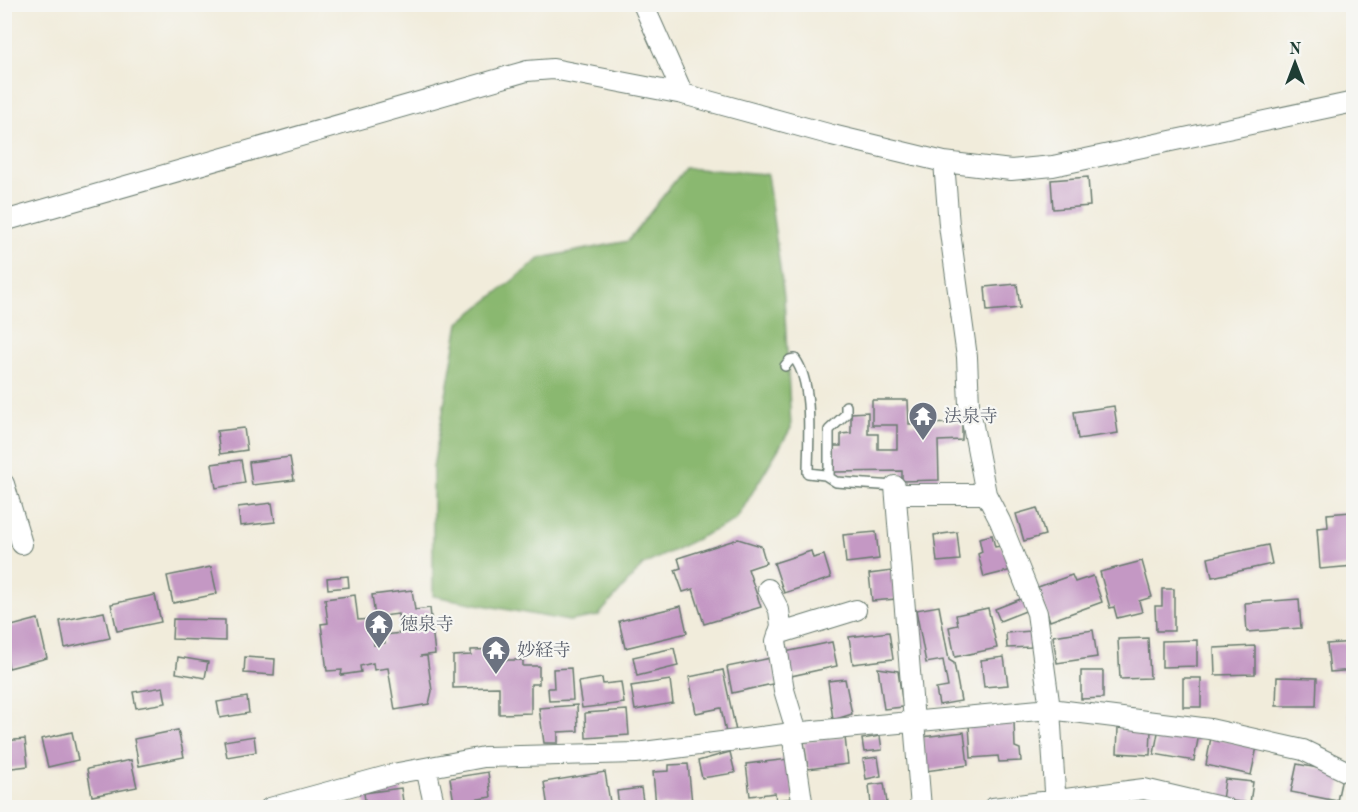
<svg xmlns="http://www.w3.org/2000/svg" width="1358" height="812" font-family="'Old Standard TT','Noto Serif JP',serif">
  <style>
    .forest { fill: #8ab870; stroke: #547a52; stroke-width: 1.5 }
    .building { fill: #c498c4 }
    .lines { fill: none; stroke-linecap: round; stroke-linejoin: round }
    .service-casing { stroke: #687a6e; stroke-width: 12 }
    .minor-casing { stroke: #687a6e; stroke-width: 22 }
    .service { stroke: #fff; stroke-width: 9 }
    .minor { stroke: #fff; stroke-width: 20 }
    .labels { text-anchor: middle; stroke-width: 4.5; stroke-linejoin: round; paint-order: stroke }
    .worship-label { font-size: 18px; fill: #5b616d; stroke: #f6f6f2; text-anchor: start }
  </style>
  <rect width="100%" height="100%" fill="#f6f6f2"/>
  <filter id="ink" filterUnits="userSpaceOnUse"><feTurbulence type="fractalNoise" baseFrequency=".0167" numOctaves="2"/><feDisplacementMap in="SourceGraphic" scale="12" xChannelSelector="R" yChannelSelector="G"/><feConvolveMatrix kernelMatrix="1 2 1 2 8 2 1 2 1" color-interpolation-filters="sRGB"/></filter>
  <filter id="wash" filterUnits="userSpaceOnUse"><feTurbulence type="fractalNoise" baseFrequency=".008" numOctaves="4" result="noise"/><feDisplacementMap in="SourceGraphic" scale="24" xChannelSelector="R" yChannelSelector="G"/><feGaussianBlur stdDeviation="1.35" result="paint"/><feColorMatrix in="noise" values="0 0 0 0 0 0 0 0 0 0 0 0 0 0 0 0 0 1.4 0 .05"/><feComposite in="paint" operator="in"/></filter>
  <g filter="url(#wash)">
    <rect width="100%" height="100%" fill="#f1ecdb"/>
    <path class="forest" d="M685,168L767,174L784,297L791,428L736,520L643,565L598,616L569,621L433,596V467L459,323L541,258L628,241Z"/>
    <g id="blocks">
      <path class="building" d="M1088,177L1090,206L1053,209L1051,180Z
        M1017,284L1020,308L987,311L985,287Z
        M872,400H908L909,424L962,423V440L938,441L939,480L902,481V471L834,472V446H841V434L851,433V413L868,412V434H878V449H897V425H872Z
        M1114,406L1118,433L1078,439L1074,412Z
        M244,428L247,450L220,454L217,431Z
        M290,457L294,480L252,485L249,462Z
        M241,460L245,483L216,488L212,464Z
        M272,503L275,522L240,526L238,507Z
        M1037,508L1045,535L1024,541L1016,514Z
        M1351,512V524H1354V566L1320,569L1317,528L1328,527L1327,514Z
        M876,532L879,559L846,563L843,535Z
        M957,532L960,560L937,562L934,535Z
        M992,535L995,547L1001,546L1012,570L984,577L978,554L982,552L979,538Z
        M738,539L761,546L766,563L748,569L761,607L704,624L693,589L683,592L675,570L681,568L678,558Z
        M1268,545L1272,564L1212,577L1208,558Z
        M811,551L813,558L824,555L831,578L784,593L774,563Z
        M1142,561L1152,597L1139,601L1142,612L1117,618L1114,607L1110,608L1100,572Z
        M211,567L217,594L173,603L167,576Z
        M892,571L896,599L872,601L869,574Z
        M1072,575L1075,582L1093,576L1102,602L1050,621L1038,587Z
        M348,576L349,587L328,589L327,578Z
        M1162,589H1174V631H1156L1155,606H1162Z
        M412,590L415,610L430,608L435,654L420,656H427L432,691L429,704L395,710L388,668L374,670L373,663L360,666L361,672L341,675L342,670L327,671L321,624L328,623L325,599L355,595L358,620L371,619L374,645L385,643L384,635L401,633L398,614L375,617L372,595Z
        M155,595L161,622L117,631L111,604Z
        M1023,598L1028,610L1000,621L995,609Z
        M1299,599L1301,628L1247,632L1245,603Z
        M681,606L687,633L625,648L619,621Z
        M939,606L949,660L954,663L961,701L939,705L936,689L948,687L943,660L926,663L916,610Z
        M988,608L997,648L955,657L949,627L958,625L956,615Z
        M104,612L110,638L65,648L60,621Z
        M38,619L47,658L9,668L4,649V628Z
        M173,619L225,620V641L172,639Z
        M1093,630L1097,657L1057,663L1053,636Z
        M1031,631V647L1007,648L1006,633Z
        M889,632L893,659L853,664L849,637Z
        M1148,638L1150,678L1120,679L1118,639Z
        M1197,640V666L1162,667V641Z
        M832,642L837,666L791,676L785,652Z
        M1354,642V670L1330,672L1327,644Z
        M1255,646V674L1215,675L1214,648Z
        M674,648L678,666L637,676L633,657Z
        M504,649V660H523V666H539V684H531V713L499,714V687L453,688V656L471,655V650Z
        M178,657L208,662L205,678L176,673Z
        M245,657L275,659L274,675L244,673Z
        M1004,657L1008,685L984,687L981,660Z
        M771,658L777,683L732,693L727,667Z
        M571,668L573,700L549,701L548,688H554L553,669Z
        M878,668L898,671L903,707L884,709Z
        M723,670L737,736L727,738L721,708L696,713L689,677Z
        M1081,671H1103V698L1081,699Z
        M1277,677L1317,678L1316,706H1276Z
        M602,678L603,684L621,682L624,703L582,708L578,682Z
        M1183,678H1201V707H1183Z
        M845,679L852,714L833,720L828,681Z
        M670,680L673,703L635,710L631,686Z
        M163,687L166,703L136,708L133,692Z
        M1354,692V721H1350L1348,693Z
        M247,697L249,713L220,718L217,702Z
        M577,705L578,731L558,732V743H544L539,708Z
        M627,710L629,735L586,738L585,713Z
        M1014,722L1015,747L1020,749L1021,761L999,762L998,756L971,758L969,725Z
        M1159,727L1199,734L1194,761L1154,754Z
        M1118,728L1151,730L1150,755L1117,753Z
        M178,730L184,757L139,766L134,739Z
        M72,732L78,760L48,767L41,739Z
        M964,732L968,765L926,771L922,737Z
        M254,736L256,752L227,757L224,741Z
        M880,736L882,750L864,752L862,739Z
        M845,737L848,764L808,769L804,742Z
        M1211,737L1257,747L1251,775L1206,765Z
        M25,739L28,766L4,769V741Z
        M730,752L735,773L702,778L698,761Z
        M878,757L881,776L866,779L863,759Z
        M789,759L794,798L776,800L775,793L750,796L746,764Z
        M131,760L137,787L92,796L87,769Z
        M688,764L692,803L656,806L653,772L669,771V765Z
        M1297,764L1343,773L1337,801L1291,792Z
        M488,772L491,797L454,803L450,778Z
        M605,772L611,808H548L544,782Z
        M1225,779L1253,782L1250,803L1222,800Z
        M884,783L887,803L871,805L869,785Z
        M401,788L404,808H366L364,793Z
        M641,788L644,808H619L617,791Z
        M342,796L344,808H305Z
        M1163,802L1164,808H1129V806Z"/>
    </g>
  </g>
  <g filter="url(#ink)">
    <use href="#blocks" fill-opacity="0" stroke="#687a6e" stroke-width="1.5"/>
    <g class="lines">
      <g class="service-casing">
        <path id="service" d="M785,366L790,360L795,359C814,385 808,442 808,473L825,475L836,482L895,486
          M829,477V430L846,414V406"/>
      </g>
      <g class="minor-casing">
        <path id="minor" d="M643,4L683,94
          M944,162L949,225L967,357L969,405L986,494L1000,521L1037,613L1050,709L1056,808
          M4,221L527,71L553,69L683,94L832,135L944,162L1011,170L1053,166L1354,102
          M4,484L22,544
          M895,486L921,808
          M896,494H986
          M768,589L779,610L781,626L776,641L784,690L797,733
          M778,634L856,610
          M792,733L803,808
          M426,768L435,808
          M270,808L398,773L484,757L636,753L792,733L1050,709L1210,729L1303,750L1354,775
          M993,808L1144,789L1225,808"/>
      </g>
      <use href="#service" class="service"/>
      <use href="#minor" class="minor"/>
    </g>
  </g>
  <defs>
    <g id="temple-pin" transform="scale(1.5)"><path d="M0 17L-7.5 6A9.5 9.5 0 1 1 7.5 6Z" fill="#6b7280" stroke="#f6f6f2"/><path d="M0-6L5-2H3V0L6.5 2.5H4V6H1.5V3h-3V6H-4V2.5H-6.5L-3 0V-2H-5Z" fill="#fff"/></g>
  </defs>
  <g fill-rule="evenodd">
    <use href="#temple-pin" x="923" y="416"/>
    <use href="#temple-pin" x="379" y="624"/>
    <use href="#temple-pin" x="496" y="650"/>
  </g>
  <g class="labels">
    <g class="worship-label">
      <text x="944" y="422">法泉寺</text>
      <text x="400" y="630">徳泉寺</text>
      <text x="517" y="656">妙経寺</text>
    </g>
  </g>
  <rect width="1358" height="812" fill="none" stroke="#f6f6f2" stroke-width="24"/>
  <g transform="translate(1295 63)" stroke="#f6f6f2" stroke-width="4.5" paint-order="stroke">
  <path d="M0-4.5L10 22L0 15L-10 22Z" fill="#1f3d34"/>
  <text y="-9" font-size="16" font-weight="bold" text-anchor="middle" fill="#1f3d34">N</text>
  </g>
</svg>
